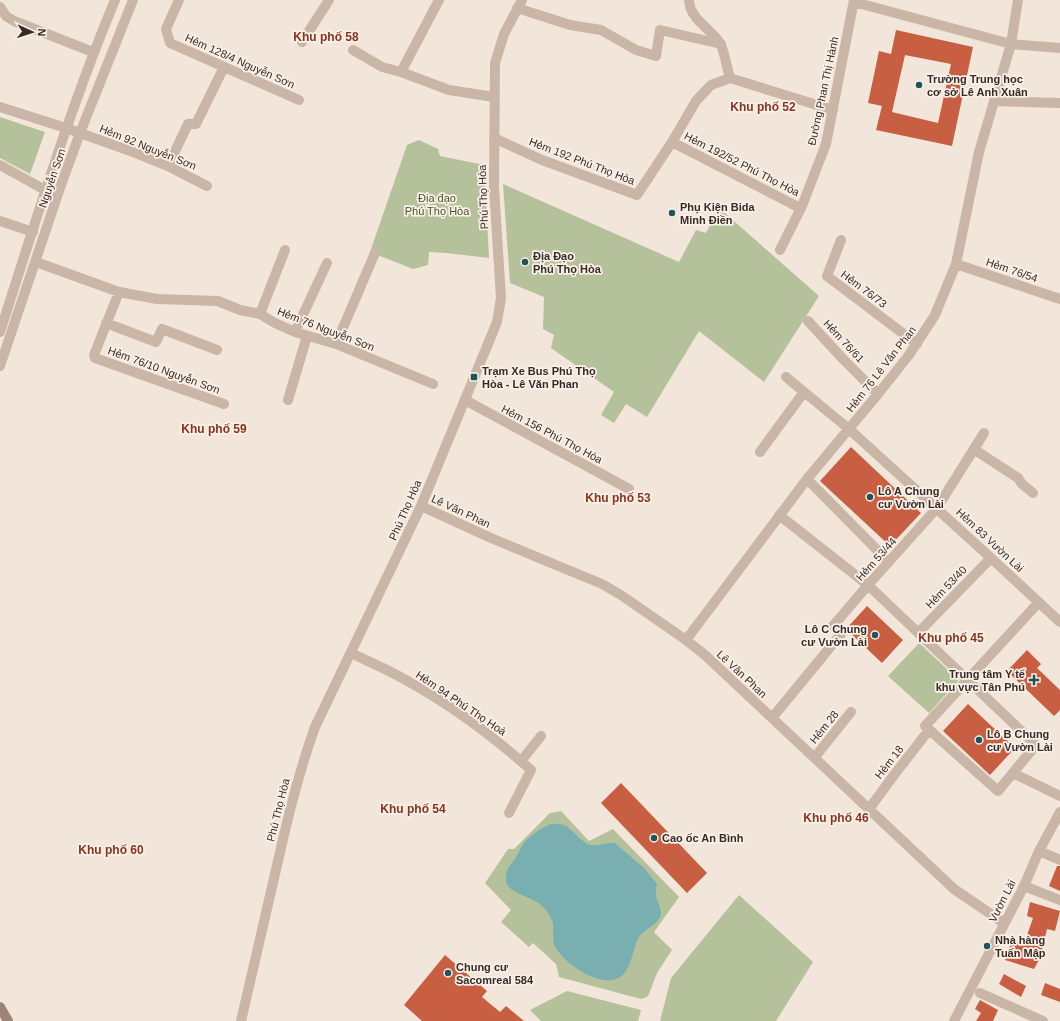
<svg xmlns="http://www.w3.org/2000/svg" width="1060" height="1021" font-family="Helvetica,sans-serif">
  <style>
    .green { fill: #b5c19a }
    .water { fill: #79afb0 }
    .building { fill: #c85f42; fill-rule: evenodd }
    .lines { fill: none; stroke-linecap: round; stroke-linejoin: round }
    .minor { stroke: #cab6a6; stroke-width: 10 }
    .tertiary { stroke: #cab6a6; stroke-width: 10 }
    .secondary { stroke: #9e8477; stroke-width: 10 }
    .poi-dot { fill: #1c5659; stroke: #faf0e7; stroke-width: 1.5 }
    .labels { text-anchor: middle; stroke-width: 3.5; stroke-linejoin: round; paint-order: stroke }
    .street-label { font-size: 11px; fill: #362b27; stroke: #faf0e7 }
    .poi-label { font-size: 11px; font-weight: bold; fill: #362b27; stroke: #faf0e7; text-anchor: start }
    .park-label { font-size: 11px; fill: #47552a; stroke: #faf0e7 }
    .neighbourhood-label { font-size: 12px; font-weight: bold; fill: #87341f; stroke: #faf0e7 }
  </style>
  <rect width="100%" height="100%" fill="#f2e6da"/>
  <path class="green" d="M0,117L45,132L30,174L0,158Z
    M419,140L438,149L440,156L484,165L489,258L446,253L429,252L428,265L413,269L370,252L407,145Z
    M503,184L679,262L696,230L706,233L719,208L819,296L764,382L699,331L647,417L626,404L614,423L601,415L614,392L551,348L554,335L543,329L544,297L510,283Z
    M919,643L959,680L929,713L888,676Z
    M561,811L589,841L613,829L679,897L654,932L672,950L657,973L649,994L647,997L641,999L559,977L556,964L533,943L529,947L501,922L511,910L485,883L508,849H514L550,813Z
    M739,895L813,962L776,1021H660L671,978Z
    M567,991L641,1010L638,1021H541L530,1010Z"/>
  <path class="water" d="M550,824C569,823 568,828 582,840C584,841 585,843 587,844C598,848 607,841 615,843L644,868L657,884C656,888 655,894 657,899C658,903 661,908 661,913C660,925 644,928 639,937C633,947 633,960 626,971C610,995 569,967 557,950C551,942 554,934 553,924C552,919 548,912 544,908C534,895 506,895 506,879C505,870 510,866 514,860C518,855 520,849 523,844C530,835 540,829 550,824Z"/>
  <path class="building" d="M896,30L973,47L952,146L876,130L882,106L868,103L879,51L891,54ZM905,55L951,64L938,123L892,112Z
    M851,447L921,513L890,546L820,481Z
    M867,606L903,640L882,663L846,629Z
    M1027,650L1041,664L1037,668L1060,690V710L1054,716L1007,671Z
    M968,704L1015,748L990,775L943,731Z
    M621,783L707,873L687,893L601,803Z
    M1057,866H1060V891L1049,886Z
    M1030,902L1060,911L1055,931L1047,929L1040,958L1034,969L1005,960L1012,940L1024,944L1033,918L1027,916Z
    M445,955L487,991L482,997L500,1012L506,1006L524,1021H422L404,1005Z
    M1004,974L1026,986L1021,997L999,984Z
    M1045,983L1060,989V1002L1041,995Z
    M980,1000L998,1010L993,1021H976L981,1013L975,1009Z"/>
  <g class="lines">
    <path class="minor" d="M179,0L166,29L170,43L299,100
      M854,2L1011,44L1060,48
      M0,7L6,16L14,21L93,52
      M517,8L570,25L601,30L636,50L656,56L660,30L721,44
      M302,42L329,0
      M353,50L382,67L401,72L449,90L494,97
      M401,72L439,0
      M730,78L833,110
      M994,101L1060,103
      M0,107L66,128L136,153L168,166L207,186
      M494,138L542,160L637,195L672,142L696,101L711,85L730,78C727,68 725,55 721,45C713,29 690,21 689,0
      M672,142L800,208
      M0,165L45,190
      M168,166L188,124H196L224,67
      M0,221L33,232
      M841,240L827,276L917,344
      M780,250L802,206L826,144L854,0
      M36,262L119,292L157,299L218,301L240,310L260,314L275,323L295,332L336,344L433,384
      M956,264L1060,299
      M119,292L94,355L95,358L224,404
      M260,314L285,250
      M808,321L843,359L878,394
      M106,323L156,342L162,329L217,350
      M295,332L327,263
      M336,344L375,253
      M786,377L849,429L991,558L1060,622
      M288,400L307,336
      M465,400L629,489
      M975,450L1018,478L1022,484L1033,493
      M760,452L804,392
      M807,479L889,562
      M421,506L491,538L602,584L621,595L686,640L705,655L954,889L1004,923
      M779,515L868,585L1036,745L998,791L925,726L1039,602
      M833,626L868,585L937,508L984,433
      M918,633L991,558
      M686,640L807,479L878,394L909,355L935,315L956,264L979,152L1011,44L1018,0
      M351,653C369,662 387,669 404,679C450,704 492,735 531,770L509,813
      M772,718L841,634
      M815,757L851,712
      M521,761L541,736
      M1013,773L1060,796
      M869,809L894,775L929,730
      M1039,851L1060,860
      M1024,886L1060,900
      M980,993L1043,1021"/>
    <path class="tertiary" d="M0,332C36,220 70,108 115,0
      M0,366L61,185L80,133L133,0
      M241,1021C253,968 265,915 278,861C288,816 299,771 315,727L421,506L497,322L501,298L494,187L495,63L504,34L522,0
      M954,1021L1024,886L1039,851L1060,812"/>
    <path class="secondary" d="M0,1007L8,1021"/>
  </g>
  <g class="poi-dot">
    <circle cx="919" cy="85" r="4"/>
    <circle cx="672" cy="213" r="4"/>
    <circle cx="525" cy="262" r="4"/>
    <rect x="470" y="373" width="8" height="8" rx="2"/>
    <circle cx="870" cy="497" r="4"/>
    <circle cx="875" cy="635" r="4"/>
    <path d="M1032 674h4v4h4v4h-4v4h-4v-4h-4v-4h4z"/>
    <circle cx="979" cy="740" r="4"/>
    <circle cx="654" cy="838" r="4"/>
    <circle cx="987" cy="946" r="4"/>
    <circle cx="448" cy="973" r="4"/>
  </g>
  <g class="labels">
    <g class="street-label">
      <text transform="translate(240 61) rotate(24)" y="4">Hẻm 128/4 Nguyễn Sơn</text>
      <text transform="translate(823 91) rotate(-78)" y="4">Đường Phan Thị Hành</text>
      <text transform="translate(148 147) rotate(22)" y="4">Hẻm 92 Nguyễn Sơn</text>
      <text transform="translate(582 161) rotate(21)" y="4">Hẻm 192 Phú Thọ Hòa</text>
      <text transform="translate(742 164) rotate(27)" y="4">Hẻm 192/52 Phú Thọ Hòa</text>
      <text transform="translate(52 178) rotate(-71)" y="4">Nguyễn Sơn</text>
      <text transform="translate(483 197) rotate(-92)" y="4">Phú Thọ Hòa</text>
      <text transform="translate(1012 270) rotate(19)" y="4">Hẻm 76/54</text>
      <text transform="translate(864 289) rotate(37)" y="4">Hẻm 76/73</text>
      <text transform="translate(326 329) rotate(21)" y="4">Hẻm 76 Nguyễn Sơn</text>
      <text transform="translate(844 341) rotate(47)" y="4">Hẻm 76/61</text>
      <text transform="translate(881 369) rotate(-52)" y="4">Hẻm 76 Lê Văn Phan</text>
      <text transform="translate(164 370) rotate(20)" y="4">Hẻm 76/10 Nguyễn Sơn</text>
      <text transform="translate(552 434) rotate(28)" y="4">Hẻm 156 Phú Thọ Hòa</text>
      <text transform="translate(405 510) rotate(-66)" y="4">Phú Thọ Hòa</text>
      <text transform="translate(461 511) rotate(25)" y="4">Lê Văn Phan</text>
      <text transform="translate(990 540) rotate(43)" y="4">Hẻm 83 Vườn Lài</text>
      <text transform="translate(876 559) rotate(-48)" y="4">Hẻm 53/44</text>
      <text transform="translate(946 587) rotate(-46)" y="4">Hẻm 53/40</text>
      <text transform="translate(742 674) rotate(43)" y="4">Lê Văn Phan</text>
      <text transform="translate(461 703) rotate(34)" y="4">Hẻm 94 Phú Thọ Hoà</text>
      <text transform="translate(824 727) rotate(-51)" y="4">Hẻm 28</text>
      <text transform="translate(889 762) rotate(-52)" y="4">Hẻm 18</text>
      <text transform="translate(278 810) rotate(-76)" y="4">Phú Thọ Hòa</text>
      <text transform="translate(1002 901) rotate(-63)" y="4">Vườn Lài</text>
    </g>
    <g class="poi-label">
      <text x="927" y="83">Trường Trung học<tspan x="927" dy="13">cơ sở Lê Anh Xuân</tspan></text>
      <text x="680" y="211">Phụ Kiện Bida<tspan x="680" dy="13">Minh Điền</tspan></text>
      <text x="533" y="260">Địa Đạo<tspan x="533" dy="13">Phú Thọ Hòa</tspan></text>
      <text x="482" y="375">Trạm Xe Bus Phú Thọ<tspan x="482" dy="13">Hòa - Lê Văn Phan</tspan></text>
      <text x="878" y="495">Lô A Chung<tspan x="878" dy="13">cư Vườn Lài</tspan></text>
      <text x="867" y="633" text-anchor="end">Lô C Chung<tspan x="867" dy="13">cư Vườn Lài</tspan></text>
      <text x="1025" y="678" text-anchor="end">Trung tâm Y tế<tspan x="1025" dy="13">khu vực Tân Phú</tspan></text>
      <text x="987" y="738">Lô B Chung<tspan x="987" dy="13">cư Vườn Lài</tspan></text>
      <text x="662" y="842">Cao ốc An Bình</text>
      <text x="995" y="944">Nhà hàng<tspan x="995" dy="13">Tuấn Mập</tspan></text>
      <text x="456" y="971">Chung cư<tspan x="456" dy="13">Sacomreal 584</tspan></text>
    </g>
    <g class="park-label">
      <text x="437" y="202">Địa đạo<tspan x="437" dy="13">Phú Thọ Hòa</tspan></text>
    </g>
    <g class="neighbourhood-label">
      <text x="326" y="41">Khu phố 58</text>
      <text x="763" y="111">Khu phố 52</text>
      <text x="214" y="433">Khu phố 59</text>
      <text x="618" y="502">Khu phố 53</text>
      <text x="951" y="642">Khu phố 45</text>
      <text x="413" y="813">Khu phố 54</text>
      <text x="836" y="822">Khu phố 46</text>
      <text x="111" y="854">Khu phố 60</text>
    </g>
  </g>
  <g transform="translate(32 32) rotate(93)" stroke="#faf0e7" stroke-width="3" paint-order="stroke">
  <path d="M0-3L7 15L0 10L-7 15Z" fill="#362b27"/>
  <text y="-6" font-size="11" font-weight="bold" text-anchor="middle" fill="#362b27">N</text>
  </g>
</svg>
